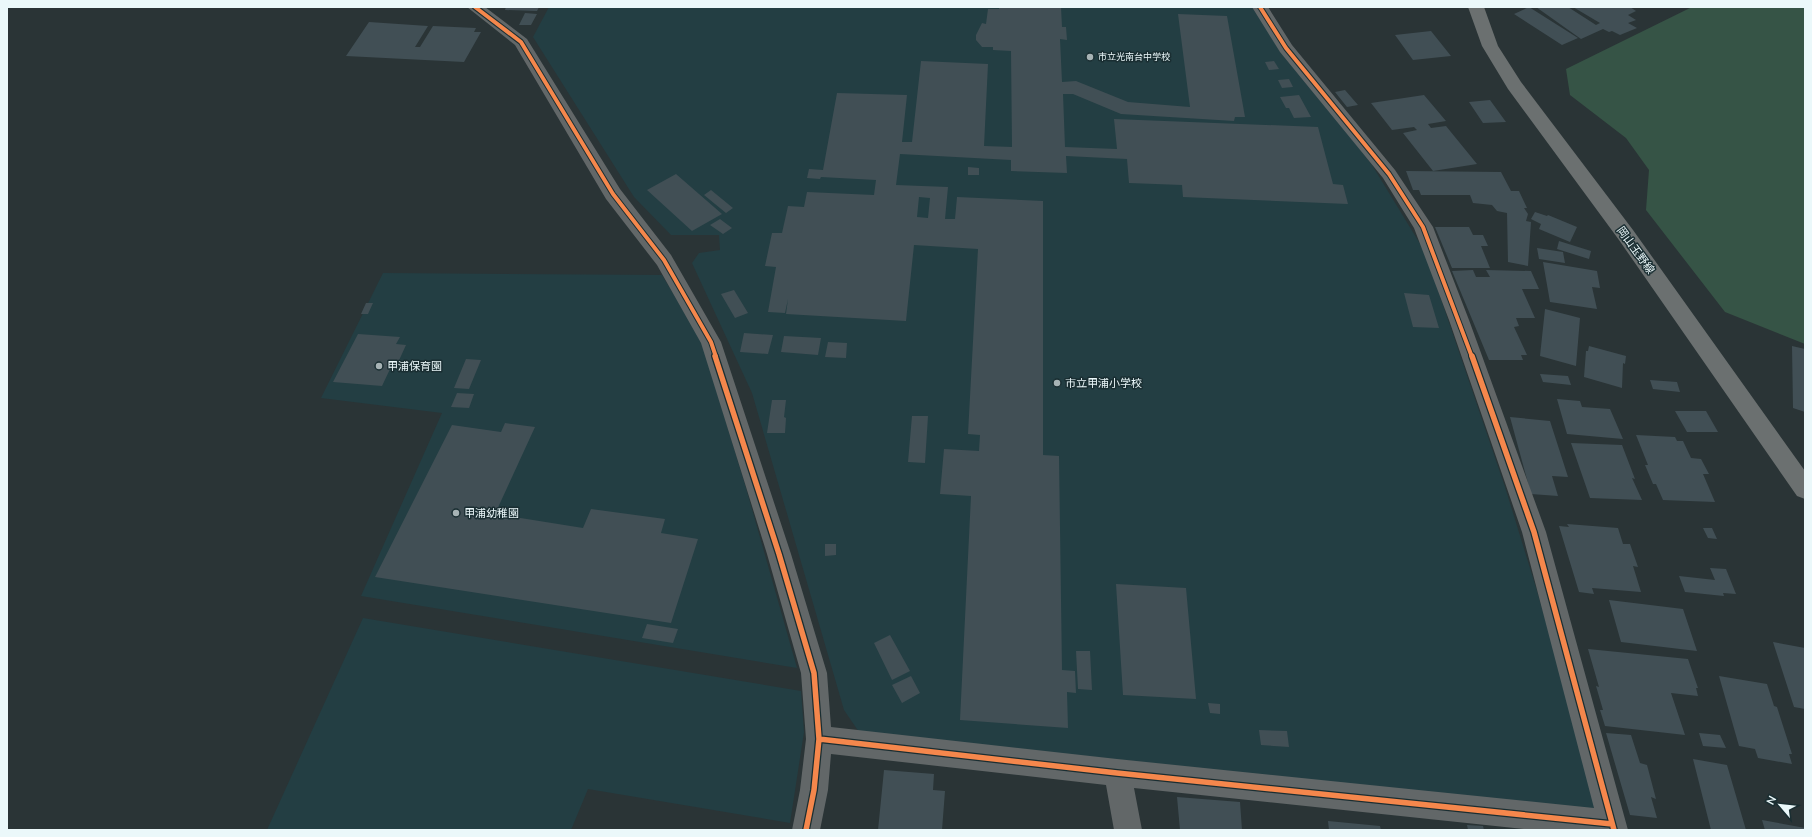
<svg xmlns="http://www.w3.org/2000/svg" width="1812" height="837" font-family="Mulish,'Noto Sans JP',sans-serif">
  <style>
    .built { fill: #233e43 }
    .green { fill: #365446 }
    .building { fill: #414f55; fill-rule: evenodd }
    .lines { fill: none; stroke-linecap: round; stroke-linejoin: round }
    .minor { fill: #626768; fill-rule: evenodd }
    .major { fill: #6b7070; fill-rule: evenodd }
    .cycleway-far1-casing { stroke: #1a2e32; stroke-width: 6 }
    .cycleway-casing { stroke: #1a2e32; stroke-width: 8 }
    .cycleway-far1 { stroke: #f5874c; stroke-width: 4 }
    .cycleway { stroke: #f5874c; stroke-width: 5.5 }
    .poi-dot { fill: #a7b3b5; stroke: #1a2e32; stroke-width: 1.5 }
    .labels { text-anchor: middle; stroke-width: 3; stroke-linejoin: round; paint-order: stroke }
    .far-poi-label { font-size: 9px; fill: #ebf8fa; stroke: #1a2e32; text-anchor: start }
    .street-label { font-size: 11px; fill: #ebf8fa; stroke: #1a2e32 }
    .poi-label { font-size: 11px; fill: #ebf8fa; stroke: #1a2e32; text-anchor: start }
  </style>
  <rect width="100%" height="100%" fill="#2a3436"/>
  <path class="built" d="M549,7H1253L1264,24L1372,165L1425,252L1505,487L1537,591L1600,811L859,732L844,710L752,393L692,263L699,253L720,250L719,235H671L634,197L533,37Z
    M383,273L662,275L701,340L746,488L797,668L361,596L442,413L321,398Z
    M363,618L801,691L804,732L790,823L588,789L571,830H267Z"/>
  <path class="green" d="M1692,7H1805V344L1725,312L1646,210L1649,170L1626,138L1570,95L1566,69Z"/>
  <path class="building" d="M506,7H539L537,11L505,10Z
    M999,7H1061L1062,27H1066L1067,40L1060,39L1062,82L1076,81L1128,102L1190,107L1178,14L1227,16L1245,117H1235L1234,121L1121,114L1073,94H1063L1065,147L1117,149L1114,119L1318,127L1333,184L1343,185L1348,204L1183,197L1182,185L1129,183L1127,159L1066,156L1067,173L1011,171V160L900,154L896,185L948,187L945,219H955L957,197L1043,201V455L1059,456L1062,670L1075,671L1076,693L1067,692L1068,728L960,720L971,496L940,494L944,449L979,451L980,435L968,434L978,249L914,245L906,321L786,314L788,299L785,313L768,312L776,267L765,266L772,233H782L788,206L804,207L807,192L874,195L876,180L821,177L820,179L807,178L809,169L823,170L837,93L907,95L902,142H912L921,61L988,64L984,146L1012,147L1011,51L993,50V47H982L976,40V35L982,23L986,24L988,9H999ZM919,197L930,198L928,218L917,217Z
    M1529,7L1578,38L1562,45L1514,14Z
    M1536,7H1568L1596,25L1600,23L1573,7H1630L1636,11L1628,15L1636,20L1628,23L1637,28L1620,35L1612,31L1609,32L1603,29L1581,39Z
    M525,13L537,14L531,25H519Z
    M369,22L428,26L415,47H420L433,26L476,28L474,32H481L464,62L346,56Z
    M1431,31L1451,56L1413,60L1395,35Z
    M1274,61L1279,69L1269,70L1265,62Z
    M1289,79L1293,87L1282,88L1278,80Z
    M1345,90L1358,105L1347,107L1335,92Z
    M1299,95L1311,117L1294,118L1289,108H1286L1280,97Z
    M1424,95L1446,121L1428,124L1431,128L1446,126L1477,164L1433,171L1403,133L1417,130L1414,127L1392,130L1371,103Z
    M1490,100L1506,122L1483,123L1469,102Z
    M968,167L979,168V175H968Z
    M1406,171L1501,172L1511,191H1519L1527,208H1524L1528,214L1526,221L1531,222L1528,266L1508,262L1507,213L1497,211L1492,205L1473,203L1470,195H1421L1419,190H1413Z
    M676,174L722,214L692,231L647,190Z
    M711,190L733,208L726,213L704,195Z
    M1535,212L1547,216L1548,215L1577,227L1570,242L1539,229L1541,224L1531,219Z
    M720,219L732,228L723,234L710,225Z
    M1435,227H1469L1473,235H1483L1488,246H1481L1490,268H1452Z
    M1559,241L1591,251L1589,259L1557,249Z
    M1537,248L1563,252L1565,263L1539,259Z
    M1543,262L1597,271L1600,288L1592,287L1597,309L1550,302Z
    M1473,270L1476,277H1490L1486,270L1531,271L1539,289H1522L1535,318H1516L1519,326L1514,327L1527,355H1521L1523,360H1489L1452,271Z
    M734,290L748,313L735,318L721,294Z
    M1404,293L1429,295L1439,328L1413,327Z
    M366,303H373L368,314H361Z
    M1545,309L1580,318L1576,366L1540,356Z
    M744,333L773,335L768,354L740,352Z
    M358,334L400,337L396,344L406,345L396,367H391L382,386L333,382Z
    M784,336L821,338L818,355L781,352Z
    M828,342L847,343L846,358L825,357Z
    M1589,346L1626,356L1625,364L1623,363L1622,388L1584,377L1586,351H1588Z
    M1792,346L1805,349V412L1793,408Z
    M466,359L481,360L469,389L454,388Z
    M1540,374L1568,376L1571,385L1543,382Z
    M1650,380L1677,382L1680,392L1653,389Z
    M457,393L474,394L469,408L451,407Z
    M1557,399L1580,401L1582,407L1610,409L1623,439L1567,434Z
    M772,400H786L784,417L786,418L785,433H767Z
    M1675,411H1706L1718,432H1687Z
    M912,416H928L925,463L908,462Z
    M1510,417L1550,421L1568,477L1552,476L1558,496L1531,494Z
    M505,423L535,427L495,514L583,528L591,509L665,519L661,533L698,539L671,623L375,577L452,425L501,432Z
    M1636,435L1675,437L1677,441H1683L1691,458L1701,459L1709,474H1703L1715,502L1663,500L1656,484H1653L1645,465H1648Z
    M1571,443L1622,445L1635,479L1632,478L1642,500L1590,498Z
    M1567,524L1618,528L1623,544H1630L1638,567L1633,566L1641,592L1592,588L1594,594L1579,592L1559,526L1569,527Z
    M1703,528H1712L1717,539L1708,538Z
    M825,544H836V555L825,556Z
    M1710,568L1726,569L1736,594L1723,593L1724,596L1685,592L1679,576L1715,580Z
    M1116,584L1186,588L1196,699L1123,695Z
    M1609,600L1683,609L1697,651L1621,642Z
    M647,624L678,629L673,643L642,638Z
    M890,635L910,671L892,680L874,643Z
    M1773,642L1805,648V709L1794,707Z
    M1588,649L1688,659L1698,688H1696L1698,696L1671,693L1685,735L1605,726L1600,710H1603L1596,686L1599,687Z
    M1076,651H1090L1092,690L1078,689Z
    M911,676L920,693L902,703L892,685Z
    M1719,676L1767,684L1774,706L1777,707L1792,754H1789L1792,764L1758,758L1755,749L1739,746Z
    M1208,703L1220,704V714L1210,713Z
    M1259,730L1287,731L1289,747L1261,745Z
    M1606,733L1631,735L1640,763L1647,765L1656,799L1651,797L1657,818L1630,815Z
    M1699,733L1720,735L1726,748L1703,746Z
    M1693,759L1727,765L1746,830H1711Z
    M884,770L934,774L933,790L945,791L942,830H878Z
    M1177,797L1240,802L1242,830H1180Z
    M1762,820L1805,828V830H1765Z
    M1328,821L1380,826L1381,830H1329Z
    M1467,825L1483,826L1484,830H1468Z"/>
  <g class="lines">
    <path class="minor" d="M467,7H485L527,39L620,189L671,255L721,342L791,554L827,673L831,727L1117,759L1594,808L1522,532L1449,320L1414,228L1383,178L1280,52L1252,7H1268L1292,45L1395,170L1433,227L1469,320L1546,532L1628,830H1534L1134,788L1142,830H1114L1106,785L831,754L828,790L820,830H792L800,790L806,739L801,673L767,554L701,343L657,265L606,199L515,45Z"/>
    <path class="major" d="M1468,7H1484L1498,46L1521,82L1633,230L1805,471V499L1797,496L1619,240L1508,89L1482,46Z"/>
    <g class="cycleway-far1-casing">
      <path id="cycleway-far1" d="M475,7L521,42L613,194L664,260L711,342L716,357
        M1260,7L1286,48L1389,174L1423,227L1472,357"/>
    </g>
    <g class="cycleway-casing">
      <path id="cycleway" d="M715,356L779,554L814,673L819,739L814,790L806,830
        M1472,356L1534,532L1614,830
        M819,739L1117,773L1612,824"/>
    </g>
    <use href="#cycleway-far1" class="cycleway-far1"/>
    <use href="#cycleway" class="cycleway"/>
  </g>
  <g class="poi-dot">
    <circle cx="1090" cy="57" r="4"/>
    <circle cx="379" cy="366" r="4"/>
    <circle cx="1057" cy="383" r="4"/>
    <circle cx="456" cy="513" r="4"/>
  </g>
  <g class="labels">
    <g class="far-poi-label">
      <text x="1098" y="60">市立光南台中学校</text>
    </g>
    <g class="street-label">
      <text transform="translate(1636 250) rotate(54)" y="4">岡山玉野線</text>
    </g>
    <g class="poi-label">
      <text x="387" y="370">甲浦保育園</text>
      <text x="1065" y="387">市立甲浦小学校</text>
      <text x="464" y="517">甲浦幼稚園</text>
    </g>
  </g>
  <rect width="1812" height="837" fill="none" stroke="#ebf8fa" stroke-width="16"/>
  <g transform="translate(1780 805) rotate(298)" stroke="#1a2e32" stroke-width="3" paint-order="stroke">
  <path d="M0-3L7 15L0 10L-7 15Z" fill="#ebf8fa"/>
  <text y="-6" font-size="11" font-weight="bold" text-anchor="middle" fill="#ebf8fa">N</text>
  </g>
</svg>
